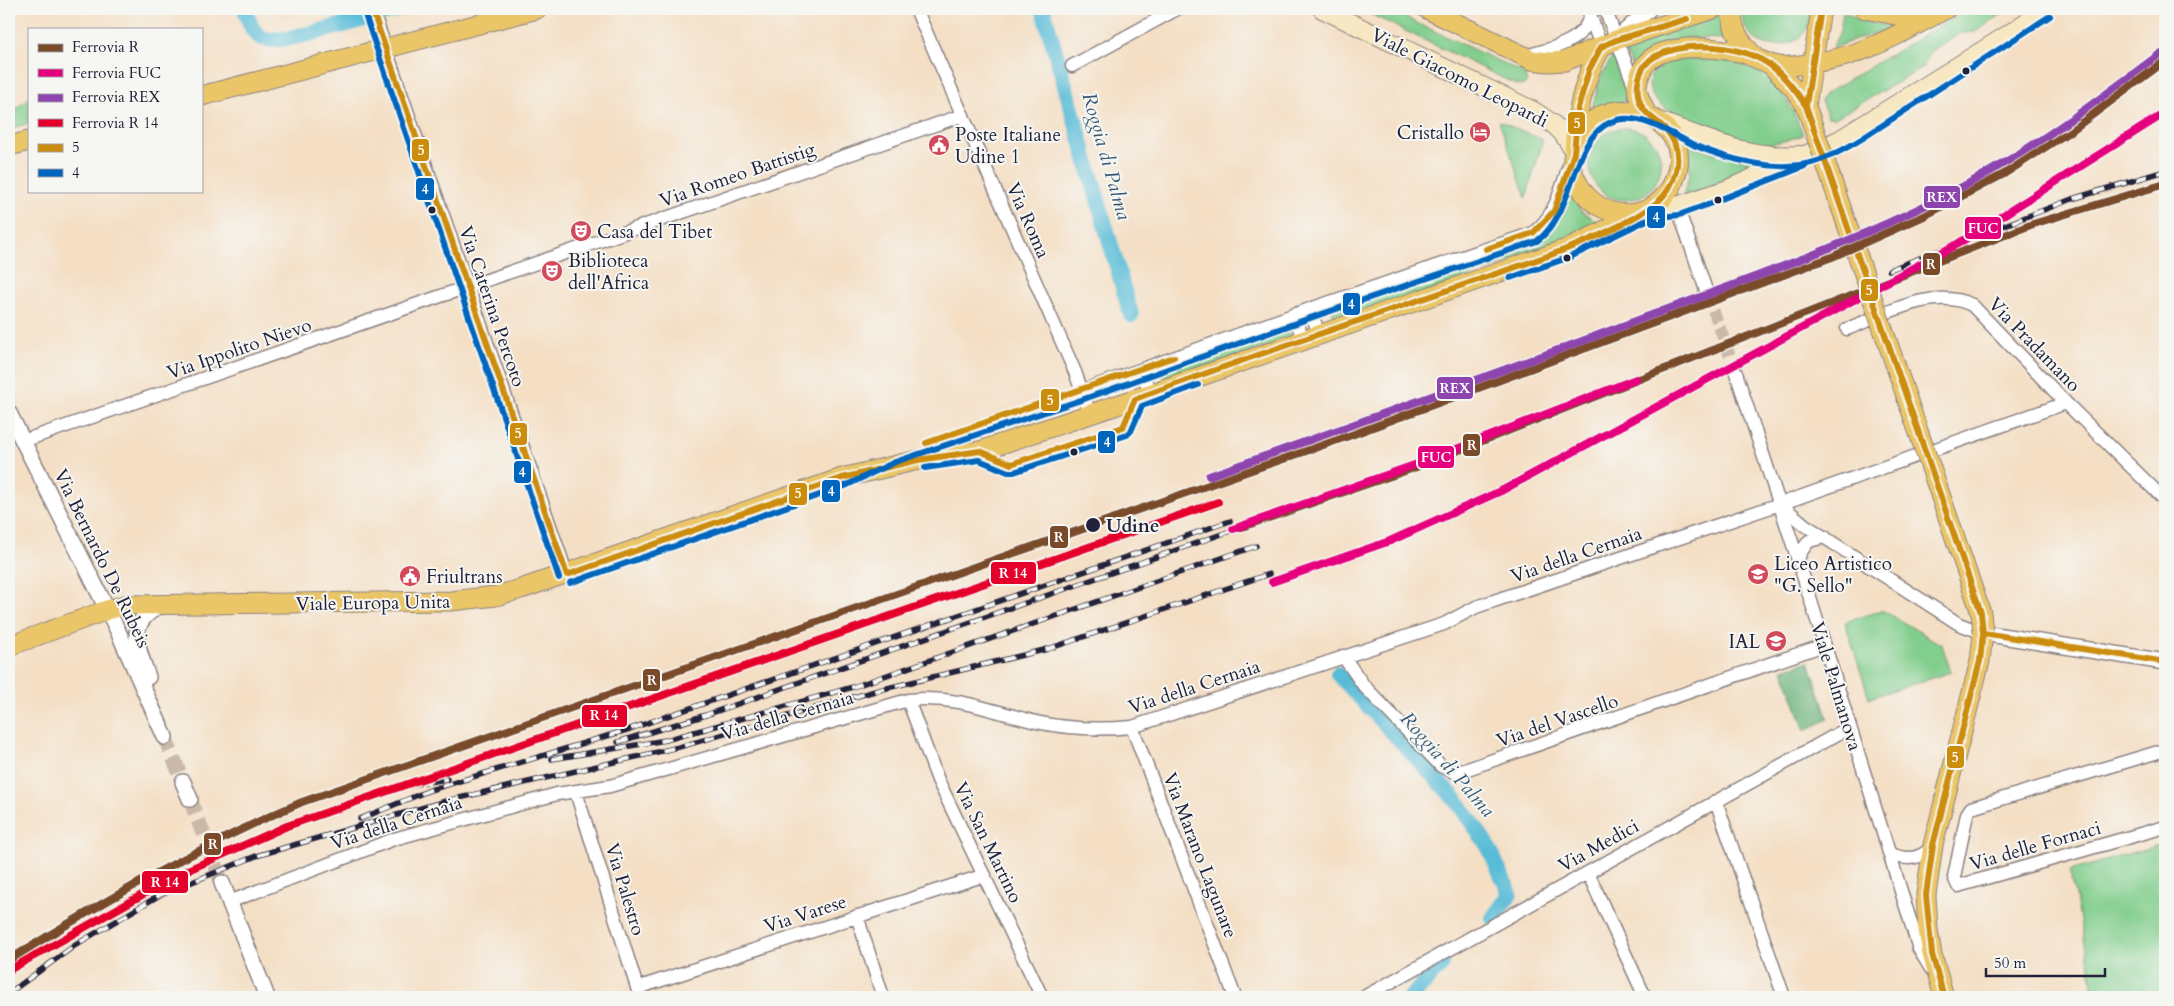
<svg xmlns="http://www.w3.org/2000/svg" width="2174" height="1006" font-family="Cardo,serif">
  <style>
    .green { fill: #82ce8d; stroke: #527864 }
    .forest { fill: #69b178; stroke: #466a5a }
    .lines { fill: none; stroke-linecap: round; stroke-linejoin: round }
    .canal { stroke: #58bcd7; stroke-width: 16 }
    .minor-tunnel { stroke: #cab9a9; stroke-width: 12; stroke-dasharray: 12 6; stroke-linecap: butt }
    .tertiary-tunnel { stroke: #cab9a9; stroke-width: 15; stroke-dasharray: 15 8; stroke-linecap: butt }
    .minor-casing { stroke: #8b8080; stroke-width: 15 }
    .tertiary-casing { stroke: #8b8080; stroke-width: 18 }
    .secondary-casing { stroke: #8b8080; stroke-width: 20 }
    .primary-casing { stroke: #8b8080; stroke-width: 21 }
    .minor { stroke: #fff; stroke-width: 12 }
    .tertiary { stroke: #fff; stroke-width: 15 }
    .secondary { stroke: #f7e8c3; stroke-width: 18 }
    .primary { stroke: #ebc669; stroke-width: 19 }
    .rail-casing { stroke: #22223b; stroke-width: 5.5 }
    .rail { stroke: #f6f6f2; stroke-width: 4; stroke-dasharray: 11; stroke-linecap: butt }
    .primary-bridge-casing { stroke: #8b8080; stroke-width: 21; stroke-linecap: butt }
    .primary-bridge { stroke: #ebc669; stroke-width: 19 }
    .bus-1-casing { stroke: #f6f6f2; stroke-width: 10 }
    .bus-2-casing { stroke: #f6f6f2; stroke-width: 10 }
    .bus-1 { stroke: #cc8c0c; stroke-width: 6 }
    .bus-2 { stroke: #0065bd; stroke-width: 6 }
    .rail-1-casing { stroke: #f6f6f2; stroke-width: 11 }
    .rail-2-casing { stroke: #f6f6f2; stroke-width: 11 }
    .rail-3-casing { stroke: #f6f6f2; stroke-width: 11 }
    .rail-4-casing { stroke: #f6f6f2; stroke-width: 11 }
    .rail-1 { stroke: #7a4b2a; stroke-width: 8 }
    .rail-2 { stroke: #e5007d; stroke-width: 8 }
    .rail-3 { stroke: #8e44ad; stroke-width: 8 }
    .rail-4 { stroke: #e4002b; stroke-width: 8 }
    .bus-dot { fill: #22223b; stroke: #f6f6f2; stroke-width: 2 }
    .labels { text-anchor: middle; stroke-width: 4; stroke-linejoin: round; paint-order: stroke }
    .street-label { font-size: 19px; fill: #22223b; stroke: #f6f6f2 }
    .poi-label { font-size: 19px; fill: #22223b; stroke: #f6f6f2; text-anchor: start }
    .stop-label { font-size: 19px; font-weight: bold; fill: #22223b; stroke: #f6f6f2; text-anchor: start }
    .water-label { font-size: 20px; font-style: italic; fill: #355872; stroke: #f6f6f2 }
    .line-badge { stroke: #f6f6f2; stroke-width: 2 }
    .badge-label { font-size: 14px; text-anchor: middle; font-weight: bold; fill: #fff }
  </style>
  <rect width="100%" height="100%" fill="#f6f6f2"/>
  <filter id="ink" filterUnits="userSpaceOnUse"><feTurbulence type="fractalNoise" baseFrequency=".02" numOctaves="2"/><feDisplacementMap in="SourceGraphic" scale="10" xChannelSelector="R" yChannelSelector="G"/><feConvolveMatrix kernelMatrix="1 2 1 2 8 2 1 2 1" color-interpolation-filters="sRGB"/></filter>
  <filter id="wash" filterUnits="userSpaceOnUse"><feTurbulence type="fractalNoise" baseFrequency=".0096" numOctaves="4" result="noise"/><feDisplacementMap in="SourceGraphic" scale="20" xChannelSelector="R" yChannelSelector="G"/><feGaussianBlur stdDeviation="1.12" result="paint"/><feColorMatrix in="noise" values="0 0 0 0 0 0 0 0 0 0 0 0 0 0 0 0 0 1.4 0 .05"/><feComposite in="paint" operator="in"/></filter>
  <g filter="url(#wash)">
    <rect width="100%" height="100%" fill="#f4dfc5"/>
    <path class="green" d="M1360,9H1387L1524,73L1527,82L1524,85H1517Z
      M1742,9H1811C1813,58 1739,57 1742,9Z
      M1967,9H2010L1975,32L1961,33L1929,53L1924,67L1835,118L1828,117L1821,101L1825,94Z
      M1843,12L1867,22L1893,27L1832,48L1840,31Z
      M1718,14L1725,39L1691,38L1659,45L1633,68L1624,49L1645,38Z
      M1613,55L1632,101L1610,102L1591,112L1600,79Z
      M1684,59C1749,57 1781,72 1803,135C1788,140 1773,145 1758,144C1735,141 1666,115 1653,97C1650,92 1648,85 1650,79C1654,63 1671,62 1684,59Z
      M29,98V123L9,129V114Z
      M1499,121L1543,140L1526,198Z
      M1589 164a36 36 0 1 1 72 0a36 36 0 1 1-72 0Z
      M1687,146L1758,163L1762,169L1683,196L1690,172Z
      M1570,193L1581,211L1601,224L1566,242L1336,325L1332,311L1546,233L1559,220Z
      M1287,329L1290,339L1165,381L1161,371Z
      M1882,610L1942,645L1951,672L1869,698L1845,622Z
      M2165,843V997H2093L2090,968L2070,871Z"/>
    <path class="forest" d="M1809,661L1828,719L1805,731L1783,669Z"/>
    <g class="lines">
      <path class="canal" d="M245,9C249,19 251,33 262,38C279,47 377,15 400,9
        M1043,9L1131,315
        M1338,674L1457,801L1488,846L1510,894L1493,918
        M1411,997L1442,964"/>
    </g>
  </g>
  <g filter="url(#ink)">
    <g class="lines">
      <path class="minor-tunnel" d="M1707,293L1736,373"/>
      <path class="tertiary-tunnel" d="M165,737L183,782
        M190,799L222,883"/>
      <g class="minor-casing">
        <path id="minor" d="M372,9L567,575
          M916,9L1075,372L1090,414
          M1605,9L1636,90
          M1590,14L1601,47
          M1525,56C1549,50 1585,42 1590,15
          M1072,66L1177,9
          M1677,206L1707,293
          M1310,309L1319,334
          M1294,314L1303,339
          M1847,329C1884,315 1932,286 1972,305L2066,403L2165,500
          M1148,367C1141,378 1145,387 1157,391
          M1736,373L1801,569L1919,949L1931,969
          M1081,391L1310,309L1533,233C1556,216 1561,189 1570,162
          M23,441L963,115
          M1780,504L1805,525L1959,624L1983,633
          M1798,561L1800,553L1809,541L1825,537
          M1343,656L1364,686L1441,766L1456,773L1824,645
          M908,700L938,780L1042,997
          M1132,727L1235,997
          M2165,750L1971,808L1967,814L1954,877L1958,886L2165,827
          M576,792L640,997
          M1716,801L1784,997
          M1889,853C1906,861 1922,860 1933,845
          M1588,873L1645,997
          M229,902L394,839L557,794L610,786L908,700C957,695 990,711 1036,722C1068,729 1100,730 1132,727L1444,624L1476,607L1780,504L2066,403
          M857,916L883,997
          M637,988L985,875
          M1364,997L1850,727"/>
      </g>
      <g class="tertiary-casing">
        <path id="tertiary" d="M1616,40L1649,9
          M9,413L117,629L165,737
          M1983,633L2165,662
          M148,677C138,648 125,624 159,606
          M183,782L190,799
          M222,883L267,997"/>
      </g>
      <g class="secondary-casing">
        <path id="secondary" d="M1322,9L1532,110C1553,123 1564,130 1574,153
          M1656,120C1706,138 1745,159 1800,155
          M1649,209L1677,206L1728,189L1839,140L2009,34L2045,9"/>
      </g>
      <g class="primary-casing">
        <path id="primary" d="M1427,9L1532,60L1548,62L1565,61L1616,40L1713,9
          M1732,9C1731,29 1740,42 1754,56
          M1865,9L1895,15H1933
          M1770,64L1796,91L1806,106
          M201,96L537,9
          M1806,106L1821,9
          M1647,115C1644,108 1640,101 1638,94C1636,87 1638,78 1641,72C1653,40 1712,47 1739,52C1752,55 1765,64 1778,66C1789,67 1802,65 1812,63C1863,57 1902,32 1946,9
          M9,146L29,141
          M1574,153C1578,141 1583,130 1593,121C1625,94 1685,122 1678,166C1668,226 1595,230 1574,175C1571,168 1573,159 1574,152C1576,114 1583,81 1601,47
          M9,646L107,610L126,605L451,601L496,596L521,589L842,478L918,460L980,451L1135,399L1566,249L1649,209
          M1944,997L1932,954L1928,930L1926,895L1933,845L1980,661L1983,633"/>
      </g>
      <use href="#minor" class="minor"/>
      <use href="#tertiary" class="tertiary"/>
      <use href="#secondary" class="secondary"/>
      <use href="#primary" class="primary"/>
      <g class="rail-casing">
        <path id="rail" d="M1889,270L2072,199L2165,171
          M618,742L706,715L1239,528
          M552,759L666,740L853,687L1256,546
          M357,801L416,784L447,779
          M360,819L430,790L630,729L1230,521
          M9,993L77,944L160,895L256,856L442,802L679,747L875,691L1048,649L1269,574"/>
      </g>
      <use href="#rail" class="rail"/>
      <g class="primary-bridge-casing">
        <path id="primary-bridge" d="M1806,106L1981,613L1983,633"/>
      </g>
      <use href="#primary-bridge" class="primary-bridge"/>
      <g class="bus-1-casing">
        <path id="bus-1" d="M372,9L567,575
          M1815,133L1806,106L1821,9
          M1486,249L1533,233L1554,211L1574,153L1578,108L1589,70L1601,47L1616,40L1687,19
          M926,443L1174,357
          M567,575L842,478L918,460L980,451L1011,464L1123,427L1135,399C1245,358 1356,322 1466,284C1528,262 1596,244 1651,207C1676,190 1688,153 1665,129C1658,121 1648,117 1642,107C1633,89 1638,65 1656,56C1689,40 1741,45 1770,65C1785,76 1796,91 1806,106L1981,613L1983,633L1980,661L1933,845L1926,895L1932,954L1944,997
          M1983,633L2165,662"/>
      </g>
      <g class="bus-2-casing">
        <path id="bus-2" d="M364,12L559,578
          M1510,278L1570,257L1651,218L1679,215L1701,207L1805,166
          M925,468L979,460L1008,472H1014L1127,435L1131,431L1142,406L1198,385
          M570,583L845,486L895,462L1084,399L1313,317L1537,241C1577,211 1570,139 1611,122C1638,110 1673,135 1696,146C1730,160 1775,172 1811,163C1830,158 1847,148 1863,138L2050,16"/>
      </g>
      <use href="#bus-1" class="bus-1"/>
      <use href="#bus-2" class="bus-2"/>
      <g class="rail-1-casing">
        <path id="rail-1" d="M1239,528L1411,469L2033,224L2165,184
          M9,960C104,901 199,846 302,802L1346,437L1832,257L1924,216L2004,174L2072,130L2165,61"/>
      </g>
      <g class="rail-2-casing">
        <path id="rail-2" d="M1233,529L1423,462L1636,379
          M1272,582L1390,541L1503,490L1959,243L2165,113"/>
      </g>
      <g class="rail-3-casing">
        <path id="rail-3" d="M1209,476C1356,424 1503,371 1649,316C1758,276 1870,237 1973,181C2039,145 2100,99 2160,54"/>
      </g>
      <g class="rail-4-casing">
        <path id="rail-4" d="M9,970L179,874L287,826L1218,502"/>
      </g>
      <use href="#rail-1" class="rail-1"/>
      <use href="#rail-2" class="rail-2"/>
      <use href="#rail-3" class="rail-3"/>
      <use href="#rail-4" class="rail-4"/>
    </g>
  </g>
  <defs>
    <g id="hotel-disc" transform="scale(1.125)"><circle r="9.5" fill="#d1495b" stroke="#f6f6f2"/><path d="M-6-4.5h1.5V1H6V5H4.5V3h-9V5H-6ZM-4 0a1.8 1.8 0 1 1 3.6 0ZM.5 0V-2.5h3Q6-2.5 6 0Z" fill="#fff"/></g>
    <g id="civic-disc" transform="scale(1.125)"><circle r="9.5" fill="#d1495b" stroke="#f6f6f2"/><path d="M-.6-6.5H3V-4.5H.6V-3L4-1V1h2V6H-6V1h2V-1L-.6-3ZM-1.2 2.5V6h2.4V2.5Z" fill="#fff"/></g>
    <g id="theatre-disc" transform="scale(1.125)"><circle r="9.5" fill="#d1495b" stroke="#f6f6f2"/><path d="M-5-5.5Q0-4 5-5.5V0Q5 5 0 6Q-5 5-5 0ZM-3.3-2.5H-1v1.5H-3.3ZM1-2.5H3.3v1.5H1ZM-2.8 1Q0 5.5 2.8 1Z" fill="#fff"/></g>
    <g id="school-disc" transform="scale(1.125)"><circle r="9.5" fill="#d1495b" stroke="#f6f6f2"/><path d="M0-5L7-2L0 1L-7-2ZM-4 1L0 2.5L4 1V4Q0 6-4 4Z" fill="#fff"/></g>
  </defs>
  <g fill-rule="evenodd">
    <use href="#hotel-disc" x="1480" y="132"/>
    <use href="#civic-disc" x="939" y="145"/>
    <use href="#theatre-disc" x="581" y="231"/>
    <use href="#theatre-disc" x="552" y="271"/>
    <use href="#school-disc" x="1758" y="574"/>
    <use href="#civic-disc" x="410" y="576"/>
    <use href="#school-disc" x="1776" y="641"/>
  </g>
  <g class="bus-dot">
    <circle cx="1966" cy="71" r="4.5"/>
    <circle cx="1718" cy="200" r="4.5"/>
    <circle cx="432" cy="210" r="4.5"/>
    <circle cx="1567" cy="258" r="4.5"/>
    <circle cx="1074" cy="452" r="4.5"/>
    <circle cx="1093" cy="525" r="8"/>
  </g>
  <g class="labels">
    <g class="street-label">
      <text transform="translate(1460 77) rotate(27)" y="7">Viale Giacomo Leopardi</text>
      <text transform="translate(737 174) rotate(-19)" y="7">Via Romeo Battistig</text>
      <text transform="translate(1029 220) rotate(66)" y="7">Via Roma</text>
      <text transform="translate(493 306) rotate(71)" y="7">Via Caterina Percoto</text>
      <text transform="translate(2035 344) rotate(46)" y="7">Via Pradamano</text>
      <text transform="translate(239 348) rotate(-19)" y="7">Via Ippolito Nievo</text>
      <text transform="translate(1576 554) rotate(-19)" y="7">Via della Cernaia</text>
      <text transform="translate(103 558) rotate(64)" y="7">Via Bernardo De Rubeis</text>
      <text transform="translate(373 602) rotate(-1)" y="7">Viale Europa Unita</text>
      <text transform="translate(1194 686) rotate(-18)" y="7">Via della Cernaia</text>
      <text transform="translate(1837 686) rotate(73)" y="7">Viale Palmanova</text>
      <text transform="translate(787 715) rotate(-16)" y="7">Via della Cernaia</text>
      <text transform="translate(1557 720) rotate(-19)" y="7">Via del Vascello</text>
      <text transform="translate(396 822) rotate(-18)" y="7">Via della Cernaia</text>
      <text transform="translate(989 842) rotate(64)" y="7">Via San Martino</text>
      <text transform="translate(1598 845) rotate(-29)" y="7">Via Medici</text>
      <text transform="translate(2035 845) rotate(-16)" y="7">Via delle Fornaci</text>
      <text transform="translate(1201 855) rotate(69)" y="7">Via Marano Lagunare</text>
      <text transform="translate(626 889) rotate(73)" y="7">Via Palestro</text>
      <text transform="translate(805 913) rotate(-18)" y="7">Via Varese</text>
    </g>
    <g class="poi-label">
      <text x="1464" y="139" text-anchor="end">Cristallo</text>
      <text x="955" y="141">Poste Italiane<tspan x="955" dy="22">Udine 1</tspan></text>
      <text x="597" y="238">Casa del Tibet</text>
      <text x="568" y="267">Biblioteca<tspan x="568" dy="22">dell'Africa</tspan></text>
      <text x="1774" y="570">Liceo Artistico<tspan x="1774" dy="22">"G. Sello"</tspan></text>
      <text x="426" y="583">Friultrans</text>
      <text x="1760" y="648" text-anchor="end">IAL</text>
    </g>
    <g class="stop-label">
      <text x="1106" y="532">Udine</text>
    </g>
    <g class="water-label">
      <text transform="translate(1107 156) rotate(74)" y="7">Roggia di Palma</text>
      <text transform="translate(1448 764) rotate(49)" y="7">Roggia di Palma</text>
    </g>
  </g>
  <g class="line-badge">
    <rect x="1567" y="111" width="19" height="24" rx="5" fill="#cc8c0c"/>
    <rect x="411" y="138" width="19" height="24" rx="5" fill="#cc8c0c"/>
    <rect x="415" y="177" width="20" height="24" rx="5" fill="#0065bd"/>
    <rect x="1923" y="185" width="38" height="24" rx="5" fill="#8e44ad"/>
    <rect x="1646" y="205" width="20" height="24" rx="5" fill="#0065bd"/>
    <rect x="1964" y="216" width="38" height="24" rx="5" fill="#e5007d"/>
    <rect x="1922" y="252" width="19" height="24" rx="5" fill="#7a4b2a"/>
    <rect x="1860" y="278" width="19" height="24" rx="5" fill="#cc8c0c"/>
    <rect x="1342" y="292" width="19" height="24" rx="5" fill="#0065bd"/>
    <rect x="1436" y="376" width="38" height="24" rx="5" fill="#8e44ad"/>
    <rect x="1040" y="388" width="20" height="24" rx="5" fill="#cc8c0c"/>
    <rect x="509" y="422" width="19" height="24" rx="5" fill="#cc8c0c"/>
    <rect x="1097" y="430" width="19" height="24" rx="5" fill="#0065bd"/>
    <rect x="1462" y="433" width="19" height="24" rx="5" fill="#7a4b2a"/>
    <rect x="1417" y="445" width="38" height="24" rx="5" fill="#e5007d"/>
    <rect x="513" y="460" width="19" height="24" rx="5" fill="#0065bd"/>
    <rect x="821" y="479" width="20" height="24" rx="5" fill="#0065bd"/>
    <rect x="788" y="482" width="20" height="24" rx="5" fill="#cc8c0c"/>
    <rect x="1049" y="525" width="20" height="24" rx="5" fill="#7a4b2a"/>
    <rect x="990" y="561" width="47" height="24" rx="5" fill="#e4002b"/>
    <rect x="642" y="668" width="19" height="24" rx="5" fill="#7a4b2a"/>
    <rect x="581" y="704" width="47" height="24" rx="5" fill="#e4002b"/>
    <rect x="1946" y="745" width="19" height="24" rx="5" fill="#cc8c0c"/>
    <rect x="203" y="832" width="19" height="24" rx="5" fill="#7a4b2a"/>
    <rect x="141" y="870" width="48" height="24" rx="5" fill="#e4002b"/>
  </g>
  <g class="badge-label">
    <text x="1577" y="128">5</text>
    <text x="421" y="155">5</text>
    <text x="425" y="194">4</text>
    <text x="1942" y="202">REX</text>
    <text x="1656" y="222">4</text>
    <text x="1983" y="233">FUC</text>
    <text x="1931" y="269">R</text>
    <text x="1869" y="295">5</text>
    <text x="1351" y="309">4</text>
    <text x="1455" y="393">REX</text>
    <text x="1050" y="405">5</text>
    <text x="518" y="438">5</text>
    <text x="1107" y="447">4</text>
    <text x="1472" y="450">R</text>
    <text x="1436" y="462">FUC</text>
    <text x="522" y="477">4</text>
    <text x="831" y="496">4</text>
    <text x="798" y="498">5</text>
    <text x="1059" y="542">R</text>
    <text x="1013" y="578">R 14</text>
    <text x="652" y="685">R</text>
    <text x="604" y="720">R 14</text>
    <text x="1955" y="762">5</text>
    <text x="213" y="849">R</text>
    <text x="165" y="887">R 14</text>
  </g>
  <rect width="2174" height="1006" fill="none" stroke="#f6f6f2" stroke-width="30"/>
  <rect x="28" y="28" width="175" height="165" fill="#f6f6f2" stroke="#a1a1a9"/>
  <rect x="38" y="44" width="25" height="8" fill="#7a4b2a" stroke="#a1a1a9"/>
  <text x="72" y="52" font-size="15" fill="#22223b">Ferrovia R</text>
  <rect x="38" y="69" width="25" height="8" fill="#e5007d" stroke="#a1a1a9"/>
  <text x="72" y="78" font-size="15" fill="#22223b">Ferrovia FUC</text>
  <rect x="38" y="94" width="25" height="8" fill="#8e44ad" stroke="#a1a1a9"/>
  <text x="72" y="102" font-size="15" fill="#22223b">Ferrovia REX</text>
  <rect x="38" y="119" width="25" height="8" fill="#e4002b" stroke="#a1a1a9"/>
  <text x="72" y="128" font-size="15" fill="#22223b">Ferrovia R 14</text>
  <rect x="38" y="144" width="25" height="8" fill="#cc8c0c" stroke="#a1a1a9"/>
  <text x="72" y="152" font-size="15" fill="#22223b">5</text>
  <rect x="38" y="169" width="25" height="8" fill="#0065bd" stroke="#a1a1a9"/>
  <text x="72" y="178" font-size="15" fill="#22223b">4</text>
  <path d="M1986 968v8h119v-8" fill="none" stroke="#22223b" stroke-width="2.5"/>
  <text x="1994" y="968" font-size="15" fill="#22223b" stroke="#f6f6f2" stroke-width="4" paint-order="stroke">50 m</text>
</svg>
